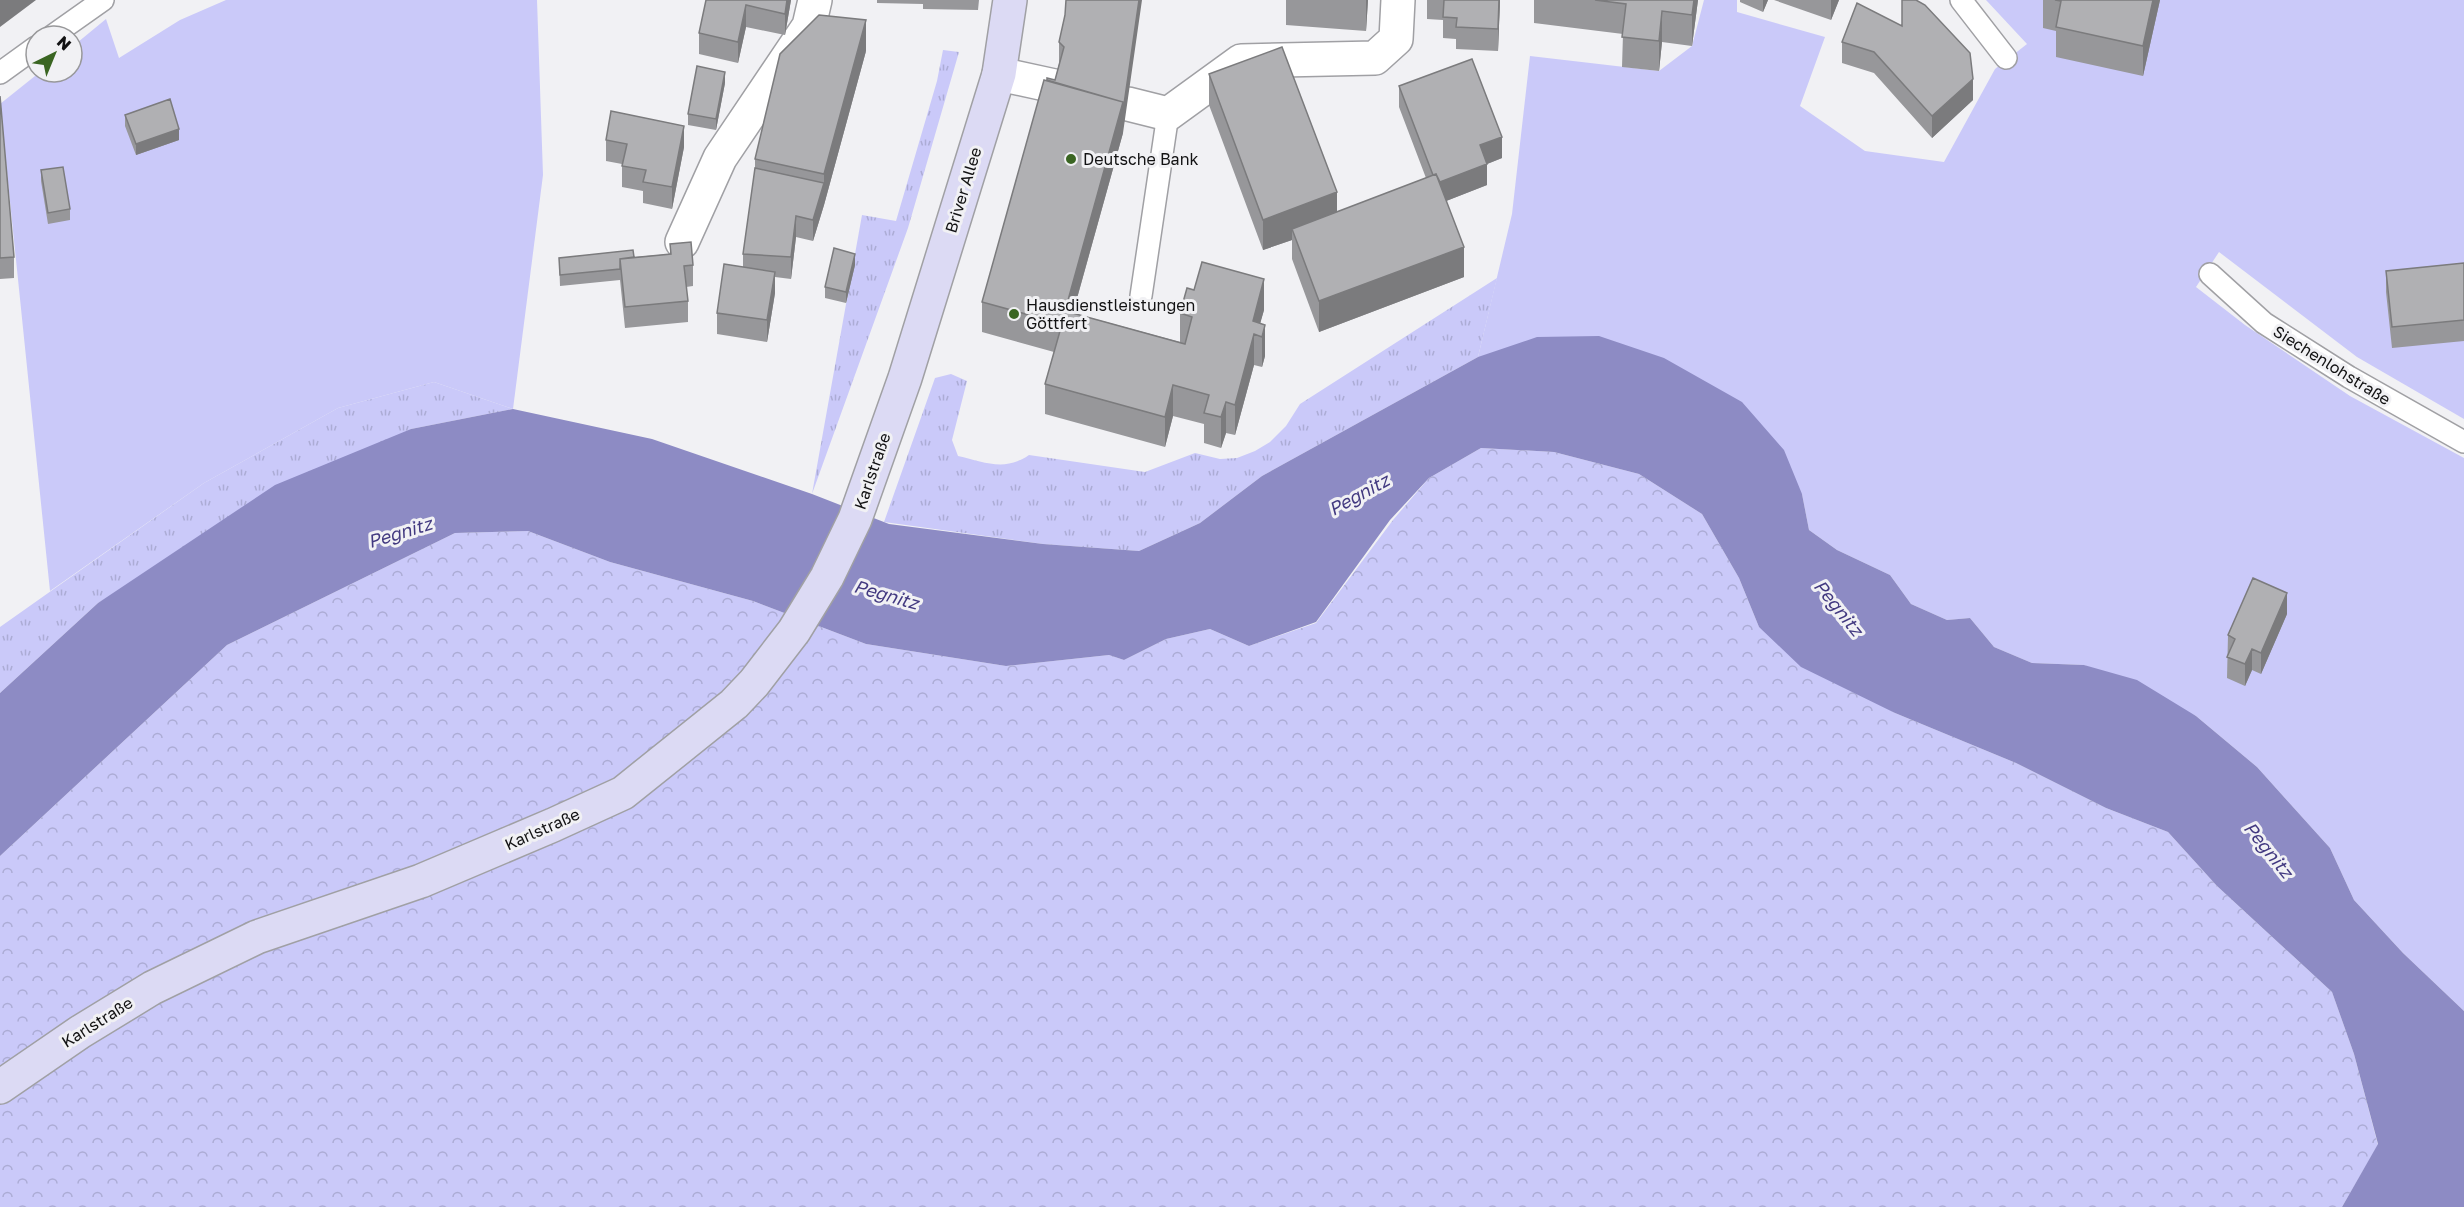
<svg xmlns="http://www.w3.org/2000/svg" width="2464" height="1207" font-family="'Golos Text',sans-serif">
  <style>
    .grass { fill: url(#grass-tufts) }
    .forest { fill: url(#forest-crowns) }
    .garden { fill: #cac9f9 }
    .water { fill: #8d8bc4 }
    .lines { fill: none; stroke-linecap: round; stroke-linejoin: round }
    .service-casing { stroke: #a0a0a4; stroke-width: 24 }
    .minor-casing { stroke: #a0a0a4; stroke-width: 36 }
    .secondary-casing { stroke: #a0a0a4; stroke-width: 36 }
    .service { stroke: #fff; stroke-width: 21 }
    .minor { stroke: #fff; stroke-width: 33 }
    .secondary { stroke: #dcdaf4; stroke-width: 33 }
    .wall { fill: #97979a }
    .shaded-wall { fill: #7b7b7d }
    .building { fill: #b0b0b3; stroke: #7b7b7d; stroke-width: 1.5 }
    .poi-dot { fill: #3a6522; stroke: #f1f1f4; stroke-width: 2 }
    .labels { text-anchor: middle; stroke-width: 6; stroke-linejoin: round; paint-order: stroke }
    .poi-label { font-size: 16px; fill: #121213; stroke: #f1f1f4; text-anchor: start }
    .street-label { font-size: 16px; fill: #121213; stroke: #f1f1f4 }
    .water-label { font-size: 18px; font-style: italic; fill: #423980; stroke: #f1f1f4 }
  </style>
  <defs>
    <pattern id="grass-tufts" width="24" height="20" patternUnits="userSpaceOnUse" patternTransform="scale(1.5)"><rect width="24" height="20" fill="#cac9f9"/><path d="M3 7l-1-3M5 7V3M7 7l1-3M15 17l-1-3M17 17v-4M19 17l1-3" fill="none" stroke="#acacd5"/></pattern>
    <pattern id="forest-crowns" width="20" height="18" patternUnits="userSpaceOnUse" patternTransform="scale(1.5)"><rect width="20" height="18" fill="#cac9f9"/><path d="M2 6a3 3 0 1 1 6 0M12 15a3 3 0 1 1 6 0" fill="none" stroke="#acacd5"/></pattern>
  </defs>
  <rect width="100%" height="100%" fill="#f1f1f4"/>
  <path class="grass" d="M943,50L959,52L908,228L812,494L862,215L896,221L937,81Z
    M1497,278L1478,357L1262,476L1200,523L1139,551L1043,544L884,522L935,378L951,374L967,381L952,440L958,456C984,462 1005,472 1029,455L1145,472L1195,453L1220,459L1237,458L1255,451L1270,442L1286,426L1300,404Z
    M434,382L513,409L411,429L98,603L0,693V627L204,483L338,408Z"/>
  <path class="forest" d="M1481,448L1554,452L1639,474L1702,514L1739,578L1759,627L1895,713L2016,763L2106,808L2168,832L2217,886L2332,992L2354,1054L2378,1145L2342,1207H0V856L227,645L455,533L528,531L610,562L753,601L866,644L1006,666L1109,655L1124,660L1166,639L1210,629L1249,646L1316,623L1393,520L1429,478Z"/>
  <path class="garden" d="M226,0H537L543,175L513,409L434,382L338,408L204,483L50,591L0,104L40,72H72V47L106,19L119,58L180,20Z
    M1704,0H1737V12L1825,37L1800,106L1865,151L1944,162L1995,69L2027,44L1986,0H2464V419L2357,357L2219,252L2196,287L2245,325L2350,396L2464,458V1011L2403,953L2354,900L2330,848L2257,767L2196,716L2084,665L2032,663L1994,647L1970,618L1947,620L1911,604L1890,575L1837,550L1809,530L1802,494L1478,357L1512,214L1530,56L1659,71L1692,46Z"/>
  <path class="water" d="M1599,336L1664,358L1742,402L1784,450L1802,494L1809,530L1837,550L1890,575L1911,604L1947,620L1970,618L1994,647L2032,663L2084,665L2137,680L2196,716L2257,767L2330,848L2354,900L2403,953L2464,1011V1207H2342L2378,1144L2354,1054L2332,992L2217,886L2168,832L2106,808L2016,763L1895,713L1801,667L1759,627L1739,578L1702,514L1639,474L1554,452L1481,448L1429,478L1390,520L1316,622L1249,646L1210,629L1166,639L1124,660L1109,655L1006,666L866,644L753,601L610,562L528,531L455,533L227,645L0,856V693L98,603L275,485L411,429L513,409L652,439L812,494L889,524L1043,544L1139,551L1200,523L1262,476L1478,357L1537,337Z"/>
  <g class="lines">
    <g class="service-casing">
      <path id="service" d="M1961,0L2006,58
        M52,36L103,0
        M0,73L36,47
        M2210,274L2264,323L2349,377L2464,442
        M1141,296L1168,114"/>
    </g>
    <g class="minor-casing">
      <path id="minor" d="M999,74L1059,87
        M1128,104L1168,114L1241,61L1375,58L1396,39L1398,0
        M682,242L720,158L809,26L815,0"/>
    </g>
    <g class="secondary-casing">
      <path id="secondary" d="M0,1087L80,1032L152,988L257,937L421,881L553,825L623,793L734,704L754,683L794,631L827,577L855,519L905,378L999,74L1010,0"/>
    </g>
    <use href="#service" class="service"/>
    <use href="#minor" class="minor"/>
    <use href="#secondary" class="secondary"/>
  </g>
  <path class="wall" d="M706,0H791L785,35L746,27L738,63L699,54V33Z
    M877,0H979L978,10L923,9V4L877,3Z
    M1286,0H1368L1366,31L1286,25Z
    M1427,0H1500L1498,51L1456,49V39L1443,38V20L1427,19Z
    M1534,0H1698L1692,46L1662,42L1659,71L1622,67L1623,34L1534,23Z
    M1740,0H1768L1763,12L1740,2Z
    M1774,0H1839L1831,20Z
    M2043,0H2160L2143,76L2056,57V31L2043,28Z
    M1857,3L1973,100L1932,138L1874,73L1842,63V42Z
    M1065,15L1123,133L1073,313L1180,342V313L1264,310L1260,323L1265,356L1262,367L1254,365L1235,435L1226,433L1221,448L1204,443V424L1173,416L1165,447L1045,414V384L1054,352L982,332V302L1047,80H1055L1059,64V42Z
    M866,51L824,205L813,241L796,237L791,279L775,277V293L767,342L717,334V313L743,267V254L755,168V159Z
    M1209,74L1337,212L1426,178L1399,107V86L1502,158L1487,164V185L1446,201L1464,277L1319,332L1292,259V240L1263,250L1209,105Z
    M725,83L716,130L688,125V114Z
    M0,96L14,257V278L0,279Z
    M125,115L179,140L136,155L125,126Z
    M606,140L684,147L672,209L643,203V191L622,187V164L606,161Z
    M41,170L70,209V220L48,224L41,181Z
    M670,244L693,265V286L686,287L688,301V322L625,328L620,280L560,286L559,258L634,257L670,254Z
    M2464,263V341L2392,348L2386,292V271Z
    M855,265L846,303L825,298V287Z
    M2287,614L2261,674L2252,670L2245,686L2227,678L2228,635Z"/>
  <path class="shaded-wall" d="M0,0H36L0,27Z
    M787,0H791L785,35V14Z
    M1139,0H1142L1123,133L1065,341V311Z
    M1366,0H1368L1366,31Z
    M1499,0H1500L1498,51V29Z
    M1694,0H1698L1692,46V15Z
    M1763,0H1768L1763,12Z
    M1831,0H1839L1831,20Z
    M2153,0H2160L2143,76V46Z
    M746,5V27L738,63V42Z
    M1662,11V42L1659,71V41Z
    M866,20V51L824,205L813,241V220L824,183V174Z
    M725,72V83L716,130V119Z
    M1973,79V100L1932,138V116Z
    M684,126V147L672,209V187Z
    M179,129V140L136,155V144Z
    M1502,137V158L1487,164V185L1436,205V183L1480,145Z
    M1337,192V223L1292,229V240L1263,250V220Z
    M796,216V237L791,279V257Z
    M1464,247V277L1319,332V301Z
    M855,254V265L846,303V292Z
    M775,272V293L767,342V320Z
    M1264,279V310L1257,335L1254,334V365L1235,435V405L1253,321Z
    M1265,325V356L1262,367V337Z
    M1173,385V416L1165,447V417Z
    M1226,402V433L1221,448V417Z
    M2287,593V614L2261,674V653Z
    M2252,649V670L2245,686V664Z"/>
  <path class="building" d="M706,0H787L785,14L746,5L738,42L699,33Z
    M1066,0H1139L1123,111V102L1047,80V78L1055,80L1064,47L1059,42L1065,15Z
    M1444,0H1499L1498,29L1456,27L1457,18L1443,17Z
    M1595,0H1694L1692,15L1662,11L1659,41L1622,37L1626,4Z
    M1902,0H1916L1925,5L1970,53L1973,79L1932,116L1874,52L1842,42L1857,3L1902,26Z
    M2055,0H2153L2143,46L2056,27L2061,1Z
    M819,15L866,20L824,174L755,159L780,54Z
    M1282,47L1337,192L1263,220L1209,74Z
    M1472,59L1502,137L1480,145L1487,164L1440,182L1436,174L1433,175L1399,86Z
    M697,66L725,72L716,119L688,114Z
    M1044,80L1123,102L1065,311L1185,344L1192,317L1180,313L1187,288L1194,290L1202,262L1264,279L1253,321L1265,325L1262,337L1254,334L1235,405L1226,402L1221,417L1204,413L1209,395L1173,385L1165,417L1045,384L1062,324L982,302Z
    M0,96L14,257L0,258Z
    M170,99L179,129L136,144L125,115Z
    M611,111L684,126L672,187L643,182L646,170L622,166L627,144L606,140Z
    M63,167L70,209L48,213L41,170Z
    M755,168L824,183L813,220L796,216L791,257L743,254Z
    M1436,174L1464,247L1319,301L1292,229Z
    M691,242L693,265L684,266L688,301L625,307L620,259L671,254L670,244Z
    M834,248L855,254L846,292L825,287Z
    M633,250L634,257L620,259V269L560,275L559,258Z
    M2464,263V320L2392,327L2386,271Z
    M724,264L775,272L767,320L717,313Z
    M2253,578L2287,593L2261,653L2252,649L2245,664L2227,657L2235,639L2228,635Z"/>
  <g class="poi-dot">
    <circle cx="1071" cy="159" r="6"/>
    <circle cx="1014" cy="314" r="6"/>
  </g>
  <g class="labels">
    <g class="poi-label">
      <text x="1083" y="165">Deutsche Bank</text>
      <text x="1026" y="311">Hausdienstleistungen<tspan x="1026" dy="18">Göttfert</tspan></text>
    </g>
    <g class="street-label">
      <text transform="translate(963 190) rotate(-73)" y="6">Briver Allee</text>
      <text transform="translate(2332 365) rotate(32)" y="6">Siechenlohstraße</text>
      <text transform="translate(872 471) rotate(-71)" y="6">Karlstraße</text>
      <text transform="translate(542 829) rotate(-24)" y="6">Karlstraße</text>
      <text transform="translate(97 1022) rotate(-32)" y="6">Karlstraße</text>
    </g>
    <g class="water-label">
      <text transform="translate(1359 495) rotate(-29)" y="6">Pegnitz</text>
      <text transform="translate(400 533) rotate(-17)" y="6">Pegnitz</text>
      <text transform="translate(886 595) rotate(16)" y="6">Pegnitz</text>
      <text transform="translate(1838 608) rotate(51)" y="6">Pegnitz</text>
      <text transform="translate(2268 850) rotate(51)" y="6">Pegnitz</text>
    </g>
  </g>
  <g transform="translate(54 54) rotate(43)"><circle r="28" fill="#f1f1f4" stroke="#98989a" stroke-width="1.5"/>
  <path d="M0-4.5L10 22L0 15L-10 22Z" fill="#3a6522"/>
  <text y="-9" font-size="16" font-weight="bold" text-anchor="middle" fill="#121213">N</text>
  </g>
</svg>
